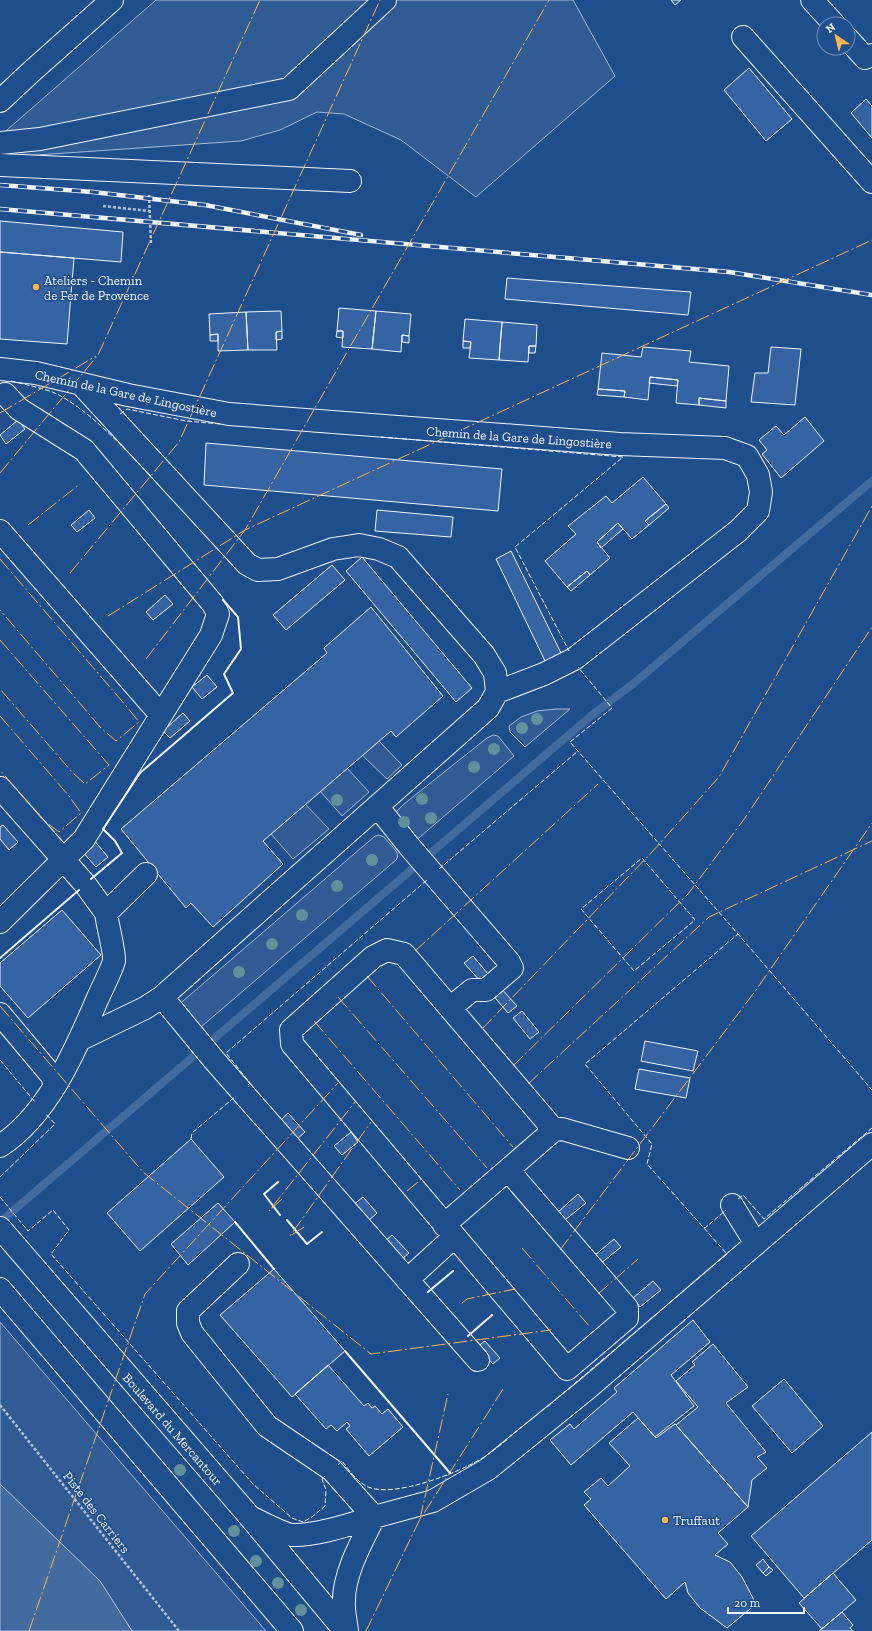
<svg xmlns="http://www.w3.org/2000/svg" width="872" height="1631" font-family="'Zilla Slab',serif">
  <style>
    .built { fill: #305b95; stroke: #a8bbd7 }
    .water { fill: #446ba0; stroke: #a8bbd7 }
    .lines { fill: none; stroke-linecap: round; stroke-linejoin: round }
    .stream { stroke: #446ba0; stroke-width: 8 }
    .building { fill: #3563a3; stroke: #f2f6ff }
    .minor-casing { stroke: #f2f6ff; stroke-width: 24 }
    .major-casing { stroke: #f2f6ff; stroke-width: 24 }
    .path { stroke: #b3c4dc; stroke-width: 2.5; stroke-dasharray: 3 2; stroke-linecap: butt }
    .minor { stroke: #1f4e8c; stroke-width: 22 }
    .major { stroke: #1f4e8c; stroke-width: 22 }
    .rail-casing { stroke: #f2f6ff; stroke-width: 4.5 }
    .rail { stroke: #1f4e8c; stroke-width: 3; stroke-dasharray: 9; stroke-linecap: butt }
    .fence { stroke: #f2f6ff; stroke-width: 1; stroke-dasharray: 5 2; stroke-linecap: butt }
    .wall { stroke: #f2f6ff; stroke-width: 2 }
    .power { stroke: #ffb74d; stroke-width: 1; stroke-dasharray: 14 3 2 3; stroke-linecap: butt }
    .tree { fill: #61919a }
    .poi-dot { fill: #ffb74d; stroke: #1f4e8c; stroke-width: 1.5 }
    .labels { text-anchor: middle; stroke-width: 3; stroke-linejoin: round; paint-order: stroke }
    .poi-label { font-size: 13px; fill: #f2f6ff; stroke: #1f4e8c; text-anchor: start }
    .street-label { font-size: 13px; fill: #f2f6ff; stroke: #1f4e8c }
  </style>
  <rect width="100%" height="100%" fill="#1f4e8c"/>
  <path class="built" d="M156,0H573L615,76L476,197L401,140L344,114L317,112L280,130L241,141L8,157L0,156V136Z
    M556,709H570L525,747L510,732L509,726L521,717L537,711Z
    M493,735L498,736L514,756L413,843L394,814L404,804L487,738Z
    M379,741L402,765L387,779L362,755Z
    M347,768L369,792L342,816L320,791Z
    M305,804L329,829L293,859L271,834Z
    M379,835L384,837L396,851L398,856L396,860L201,1027H196L179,1005L183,1001L375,836Z
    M0,1322L266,1631H132L100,1581L0,1484Z"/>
  <path class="water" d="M0,1484L100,1581L132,1631H0Z"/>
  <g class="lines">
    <path class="stream" d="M0,1222L592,715L634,683L872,481"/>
  </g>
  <path class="building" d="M671,0H681L675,5Z
    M749,68L792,119L766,141L724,90Z
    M866,99L872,106V138L851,113Z
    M0,221L123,232L121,262L0,252Z
    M0,252L74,258L67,344L0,339Z
    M507,278L691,292L688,315L505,299Z
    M339,308L376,311L372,349L342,347L343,331H337Z
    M281,311L282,331L276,332L277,350H248L246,312Z
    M376,311L411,314L409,336L402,335L401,352L372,349Z
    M246,312L248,350L218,351V334L210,335L209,314Z
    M465,319L502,322L499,360L469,358L471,342L463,341Z
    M502,322L537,325L536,346H529L528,362L499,360Z
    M282,331V339L276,340V332Z
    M337,331H343V338L336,337Z
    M218,334V341H210V335Z
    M402,335L409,336V343L402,342Z
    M463,341L471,342L470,348H463Z
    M529,346H536L535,353H529Z
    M643,347L691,351L689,362L729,366L726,401L699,398V405L676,403L678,380L650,377L648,400L624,397L625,391L598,389L602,353L641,357Z
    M771,347L801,349L795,405L751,402L755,373H768Z
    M650,377L678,380L677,386L649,383Z
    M598,389L625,391L624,397L597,395Z
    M699,398L726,401V408L699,405Z
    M805,417L824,441L781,478L762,454L767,450L759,440L776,426L784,435Z
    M18,420L25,429L6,444L0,435Z
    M206,443L502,469L498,511L204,485Z
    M643,477L666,504L645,521L649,525L632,539L618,523L597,542L610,558L590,575L587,571L567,587L545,561L576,534L568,526L606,496L612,503Z
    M666,504L669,508L649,525L645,521Z
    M89,510L95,518L77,532L71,525Z
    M377,510L453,517L451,537L375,531Z
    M618,523L623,529L601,548L597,542Z
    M511,551L562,655L546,663L496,559Z
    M362,557L472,688L456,702L346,571Z
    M332,565L345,580L286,630L273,615Z
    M587,571L590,575L571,591L567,587Z
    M165,595L173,604L153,620L146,612Z
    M371,607L443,696L396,737L391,731L263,841L283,864L213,927L191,903L186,908L121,829L327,653L324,648Z
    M207,675L217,687L202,699L192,687Z
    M183,713L190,721L170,738L163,731Z
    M3,825L18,842L9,850L0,839V827Z
    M93,839L108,857L96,867L81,850Z
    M62,910L101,955L28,1018L0,986V963Z
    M473,956L489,975L481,982L464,963Z
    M499,986L517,1006L508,1013L491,993Z
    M522,1011L539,1032L530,1039L513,1018Z
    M645,1041L698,1051L693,1071L641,1061Z
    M639,1069L690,1078L686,1098L635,1089Z
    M288,1113L305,1132L296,1140L279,1122Z
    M351,1132L358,1142L342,1155L334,1146Z
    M191,1139L224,1177L140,1251L107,1213Z
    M578,1194L586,1203L565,1220L558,1212Z
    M363,1197L377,1213L367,1222L353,1205Z
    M218,1203L235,1222L188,1265L171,1244Z
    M392,1235L409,1253L401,1260L384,1242Z
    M614,1239L621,1247L600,1264L594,1256Z
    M274,1269L345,1351L292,1397L220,1315Z
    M653,1281L661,1290L640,1307L633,1298Z
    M693,1320L710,1342L671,1375L694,1406L655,1437L633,1412L571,1465L550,1440L570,1424L574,1429L617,1392L614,1388Z
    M485,1341L500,1358L493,1364L477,1347Z
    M713,1344L748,1387L726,1403L766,1452L757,1457L767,1468L752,1480L748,1507L676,1425L698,1407L676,1381L695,1365L692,1362Z
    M328,1365L364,1406L368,1403L372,1408L375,1406L382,1414L388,1409L403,1427L369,1456L346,1429L350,1426L347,1422L337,1431L331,1425L326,1429L295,1394Z
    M784,1379L823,1426L792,1453L752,1406Z
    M638,1418L656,1438L675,1424L748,1507L718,1533L728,1544L715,1555L730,1562L742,1577L756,1604L727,1628L700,1608L688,1593L685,1582L666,1599L584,1505L591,1499L584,1492L601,1478L608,1486L630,1466L609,1443Z
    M872,1432V1540L804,1598L751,1536Z
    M763,1559L769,1567L763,1573L756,1565Z
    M769,1567L773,1570L766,1576L763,1573Z
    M833,1573L856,1600L822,1629L799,1603Z
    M842,1612L853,1625L850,1628L853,1631H819Z"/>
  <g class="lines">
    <g class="minor-casing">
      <path id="minor" d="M812,0L834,24
        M743,37L872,182
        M848,39L865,58L872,55
        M0,101L31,72L112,0
        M0,143L40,139L289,89L385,0
        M0,165L350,181
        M0,369L36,373L128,395L229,414L620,444L725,448L747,456L758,475L761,492L758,511L738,531L574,659L544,674L497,692
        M0,531L161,715
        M0,788L85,884L106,913
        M377,806L409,846L509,962L512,968L486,990H472L450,1008
        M0,922L84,839L211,635L218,614L213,604L84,450L19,409L5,394
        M162,997L214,1060L478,1360
        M0,1014L52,1076L55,1086
        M79,1040L145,1008L162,997L488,708L497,692L495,673L484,655L398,557L379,549L359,545L333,549L278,569L258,570L247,564L81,384
        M0,1146C48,1115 75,1051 97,1000C102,988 110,974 114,961C115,953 107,923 106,913L146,874
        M508,1170L627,1308V1318L567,1369L292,1044L291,1030L373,957L387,950L404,954L554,1130
        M732,1205L756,1244
        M444,1225L554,1130L562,1129L628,1148
        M238,1264L188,1311V1323L192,1333L267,1426L332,1470L374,1517L433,1501L488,1469L588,1388L872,1144
        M407,1280L454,1237
        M250,1517C259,1521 283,1534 292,1535C316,1536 351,1524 374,1517
        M347,1631C346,1621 343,1610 344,1600C344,1573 362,1541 374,1517"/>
    </g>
    <g class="major-casing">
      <path id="major" d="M0,1228L250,1517L345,1631
        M0,1289L292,1631"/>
    </g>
    <path class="path" d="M149,195L151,244
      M103,206L149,211
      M0,1405L179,1631"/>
    <use href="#minor" class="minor"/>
    <use href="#major" class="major"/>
    <g class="rail-casing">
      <path id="rail" d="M0,185L93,192L205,205L361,235
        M0,209L729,272L872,295"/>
    </g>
    <use href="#rail" class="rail"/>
    <path class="fence" d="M11,381C26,385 45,388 59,395C95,415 123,448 152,477
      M120,414L127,409L186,421L221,424
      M381,437L623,457L515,547L569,651
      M642,858L695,920L634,971L581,909Z
      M439,869L578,751
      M737,935L738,934L872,1090
      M0,1060L35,1102
      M248,1085L250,1083L226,1053L427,880
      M191,1139L192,1133L236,1096
      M0,1177L55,1124L46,1114
      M0,1197L28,1231L53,1210L69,1230L51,1254L253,1484L292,1518L303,1522L312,1517L325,1506L326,1490L322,1479L325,1476
      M738,1199L743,1195L764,1219L872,1128
      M704,1227L705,1228L726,1210
      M547,1407L727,1254L647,1164L652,1144L585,1064L738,934L570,742L612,708L578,667
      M338,1465L342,1461C349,1470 357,1482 368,1487C395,1498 457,1473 481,1459C491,1453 500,1445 508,1439"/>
    <path class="wall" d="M91,879L122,853L115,841L103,829L140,773L233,693L224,674L241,649L238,617L223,600
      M0,958L79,890
      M278,1182L264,1194L280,1215
      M287,1220L307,1244L322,1232
      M235,1222L274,1269
      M428,1292L453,1271
      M468,1336L492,1315
      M345,1351L450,1473"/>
    <path class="power" d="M0,413L96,356
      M0,473L98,355L260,0
      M28,525L80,484
      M0,559L127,707L139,722L116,741L101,728L0,610
      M70,573L179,442L380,0
      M108,616L245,530L549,0
      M0,640L109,765L85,784L72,772L0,689
      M146,659L245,530L872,240
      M0,716L69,796L81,813L59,832L43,820L0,770
      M415,951L598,784
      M367,976L513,1147
      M338,997L487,1168
      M0,1006L143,1172L371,1354L551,1330
      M314,1021L460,1190
      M482,1029L652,852L719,777L872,506
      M513,1066L688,894L745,818L872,627
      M528,1084L709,917L872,841
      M407,1191L423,1178
      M282,1199L269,1211L355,1102
      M304,1227L290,1236L371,1122
      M522,1248L590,1327
      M560,1250L756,990L872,823
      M598,1294L638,1259
      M462,1303L467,1299L515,1289
      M420,1519L448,1394
      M29,1631L145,1294L338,1083
      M366,1631L419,1521L503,1389"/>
  </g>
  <g class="tree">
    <circle cx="537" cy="719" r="6"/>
    <circle cx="522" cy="728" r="6"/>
    <circle cx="494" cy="749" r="6"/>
    <circle cx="474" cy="767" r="6"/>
    <circle cx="422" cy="799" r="6"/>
    <circle cx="337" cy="800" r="6"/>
    <circle cx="431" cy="818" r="6"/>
    <circle cx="404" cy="822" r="6"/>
    <circle cx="372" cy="860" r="6"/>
    <circle cx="337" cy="886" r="6"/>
    <circle cx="302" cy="915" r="6"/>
    <circle cx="272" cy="944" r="6"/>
    <circle cx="239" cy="972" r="6"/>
    <circle cx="180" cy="1470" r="6"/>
    <circle cx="234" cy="1531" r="6"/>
    <circle cx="256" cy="1561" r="6"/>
    <circle cx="278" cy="1583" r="6"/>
    <circle cx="301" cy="1610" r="6"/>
  </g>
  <g class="poi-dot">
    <circle cx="36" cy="287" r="4"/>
    <circle cx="665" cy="1520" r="4"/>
  </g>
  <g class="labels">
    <g class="poi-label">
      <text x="44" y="285">Ateliers - Chemin<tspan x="44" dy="15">de Fer de Provence</tspan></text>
      <text x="673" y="1525">Truffaut</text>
    </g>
    <g class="street-label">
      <text transform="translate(126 393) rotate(12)" y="5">Chemin de la Gare de Lingostière</text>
      <text transform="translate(519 437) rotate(4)" y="5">Chemin de la Gare de Lingostière</text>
      <text transform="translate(173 1429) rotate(49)" y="5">Boulevard du Mercantour</text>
      <text transform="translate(97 1512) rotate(52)" y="5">Piste des Carriers</text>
    </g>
  </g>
  <g transform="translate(836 36) rotate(325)"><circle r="19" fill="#1f4e8c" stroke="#7391ba"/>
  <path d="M0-3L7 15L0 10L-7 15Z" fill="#ffb74d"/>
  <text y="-6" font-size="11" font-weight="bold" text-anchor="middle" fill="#f2f6ff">N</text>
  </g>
  <path d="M728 1607v6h76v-6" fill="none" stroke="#f2f6ff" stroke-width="2"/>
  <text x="734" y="1607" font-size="12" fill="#f2f6ff" stroke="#1f4e8c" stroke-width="3" paint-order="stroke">20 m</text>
</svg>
